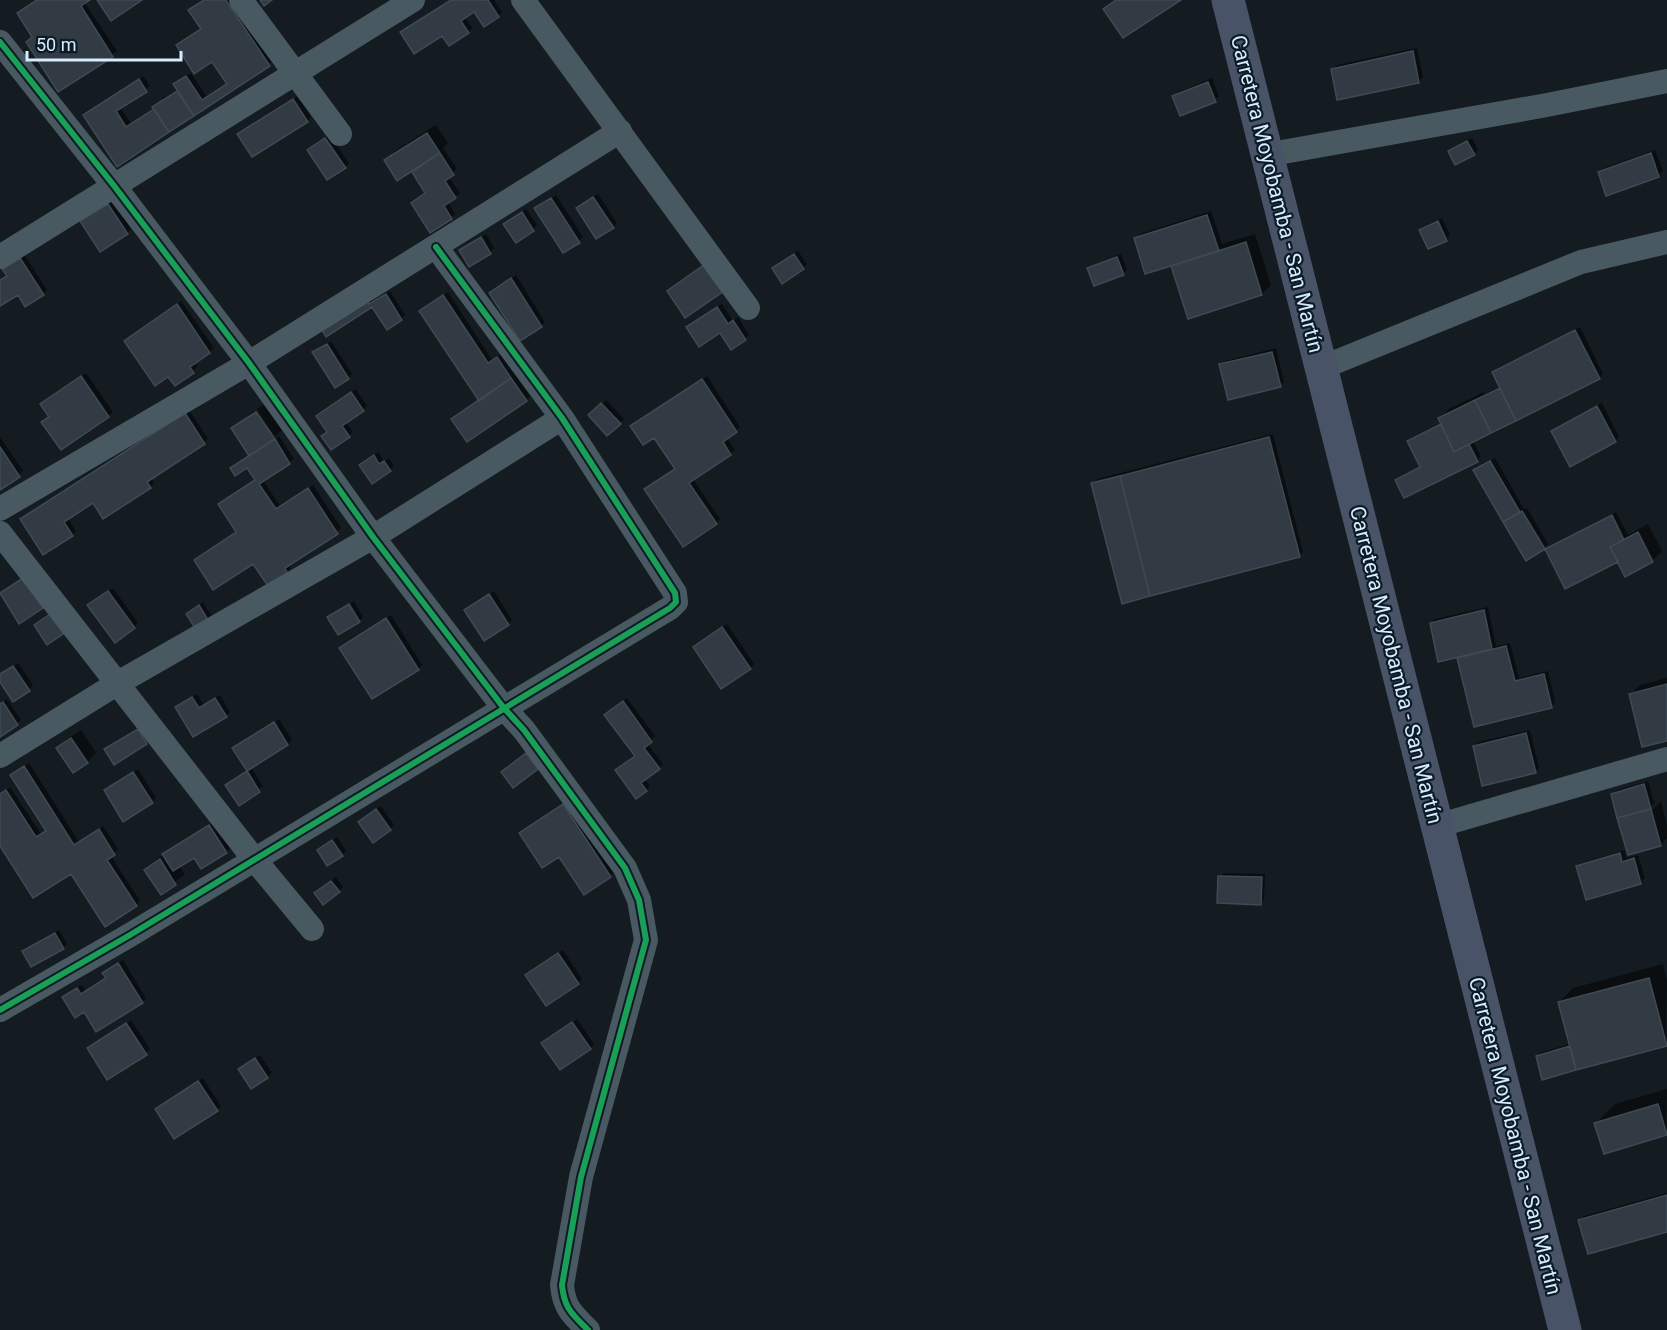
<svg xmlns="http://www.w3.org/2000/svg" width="1667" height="1330" font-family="Roboto,sans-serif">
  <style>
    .shadow { fill: #0007 }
    .building { fill: #323b43; stroke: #3f4a55; stroke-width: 1.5 }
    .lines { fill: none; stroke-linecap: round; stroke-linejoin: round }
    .street { stroke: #485962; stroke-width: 24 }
    .primary { stroke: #495367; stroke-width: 33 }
    .cycleway-casing { stroke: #0e1b27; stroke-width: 10 }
    .cycleway { stroke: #1a9f57; stroke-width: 6 }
    .labels { text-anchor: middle; stroke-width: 4.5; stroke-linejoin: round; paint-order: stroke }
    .street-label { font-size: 21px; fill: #d4edff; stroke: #0e1b27 }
  </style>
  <rect width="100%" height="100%" fill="#141b21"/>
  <path class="shadow" d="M37,0H87L84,2L117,51L59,90L34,37Z
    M204,0H233L273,61L117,164L89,111L143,76L150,86L120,107L131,123L154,108L163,98L178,89L179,80L191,73L207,97L228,83L213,60L182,42L202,28Z
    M451,0H494L502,12L498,16L475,10L465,17L472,28L468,32L443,34L407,28Z
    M1417,48L1423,77L1419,81L1333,70L1337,65Z
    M1212,78L1219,96L1215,100L1174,96L1178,92Z
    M298,96L311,117L307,121L239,134Z
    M436,125L448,143L443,148L457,169L448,176L460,193L448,202L455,214L431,231L413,203L427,192L412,170L386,161L395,151Z
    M330,135L349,163L345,167L309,150Z
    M1472,138L1478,150L1474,154L1450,151Z
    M1655,150L1663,171L1658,175L1599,172L1604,168Z
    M598,194L617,223L613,227L582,204Z
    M556,195L583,237L579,242L536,208Z
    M113,201L131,229L127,233L86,218Z
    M526,209L537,225L533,230L505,224Z
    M1211,211L1222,244L1255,234L1271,285L1262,294L1172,267L1176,262L1135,238L1140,234Z
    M1442,218L1450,235L1446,239L1421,231L1425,226Z
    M486,234L494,248L490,253L465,246Z
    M798,251L807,264L803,268H773Z
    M24,254L47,290L43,294L18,293L0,305V280L8,275V265Z
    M1121,254L1127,270L1123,274L1089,269L1093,265Z
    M516,275L545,322L541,326L491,293Z
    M390,291L405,315L401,319L373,305L327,334L371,296L374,301Z
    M448,292L492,360L502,353L530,396L526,400H480L421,311Z
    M181,301L214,348L194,363L197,367L193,371L175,384L169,375L126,341Z
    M722,304L733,321L738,317L749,335L745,339L720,331L688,327Z
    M1580,327L1603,374L1599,378L1473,441L1481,456L1477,461L1396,480L1401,476L1421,466L1408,441L1413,437L1441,423L1439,418L1449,409L1484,392L1485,394L1501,386L1494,372L1498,368Z
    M331,341L352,374L348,378L318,349Z
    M1276,348L1284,382L1280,386L1221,365L1225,361Z
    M86,373L113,412L61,448L43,422L50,416L46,400Z
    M707,376L740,427L727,438L735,450L693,479L720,519L716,523L650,485L676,468L655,435L636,422Z
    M356,389L367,406L346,422L353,432L349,436L328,431L322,412Z
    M606,400L624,419L607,434L590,415Z
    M266,403L283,429L275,437L257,409Z
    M1602,403L1619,437L1615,441L1553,431L1557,427Z
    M189,410L208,439L151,478L154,483L150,487L93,501L68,518L76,531L72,535L26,515Z
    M254,411L272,438L274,440L279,436L294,459L263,480L280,506L313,485L341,528L288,564L291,568L287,572L254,562L196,560L238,532L256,480L251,455L233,428Z
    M1273,434L1303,552L1299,556L1093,484L1097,479Z
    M0,437L23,471L0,489Z
    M378,452L384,461L389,458L394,466L390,470L366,461Z
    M1495,458L1524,509L1527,508L1548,544L1526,559L1475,471Z
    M1616,512L1628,535L1648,524L1662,551L1652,561L1626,575L1618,560L1547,550L1551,546Z
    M113,588L138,623L134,627L94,601Z
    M494,591L512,620L508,624L466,610Z
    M354,601L363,617L359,621L328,617Z
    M203,602L213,618L209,622L188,614Z
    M1488,607L1496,646L1510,643L1519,678L1548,671L1555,702L1551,706L1475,725L1458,656L1431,623L1435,619Z
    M391,615L422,665L418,669L341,648Z
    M727,624L754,664L750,668L695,647Z
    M18,663L33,685L29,690L0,679L3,673Z
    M1667,678V740L1631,694L1640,685Z
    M197,694L204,705L220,695L230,712L226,716L177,708Z
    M627,698L655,736L647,743L663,764L644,778L650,786L646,790L617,770L636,756L610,711Z
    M7,699L21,720L0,735V704Z
    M279,719L292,740L287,744H238Z
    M81,730L96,753L87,762L58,748L67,739Z
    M1530,730L1539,768L1535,772L1474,747L1478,742Z
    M29,763L79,842L103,826L118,849L111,856L140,901L136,905L72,872L0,844V794L10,787L41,834L47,830L16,771Z
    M138,769L156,798L152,802L106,790Z
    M252,769L263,786L239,804L230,784Z
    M1648,781L1654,802L1656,801L1645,813L1647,815L1661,801L1667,825V838L1661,844L1613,794L1617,790Z
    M568,800L614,872L610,876L559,855L521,833Z
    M381,806L394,825L390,829L364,818Z
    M214,822L230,848L226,852L194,856L179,866L185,874L161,893L146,870L168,850Z
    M337,837L346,851L342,855L323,847Z
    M1624,850L1626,858L1638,855L1645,878L1641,882L1587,898L1578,867L1582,863Z
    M1224,873L1265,874L1264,899L1260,903L1220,877Z
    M336,877L343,887L339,891L320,889Z
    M59,930L67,944L63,948L24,951Z
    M563,950L582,979L578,983L531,971Z
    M123,960L146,998L142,1002L68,993L82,985L85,991L107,977L104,973Z
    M1663,964L1667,981L1666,1045L1537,1056L1542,1052L1570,1044L1559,1002L1573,988Z
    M577,1019L594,1044L590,1048L543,1043Z
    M131,1020L150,1049L146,1053L89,1048Z
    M260,1055L272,1073L267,1077L239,1069Z
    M203,1078L221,1106L217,1110L161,1105Z
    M1667,1089L1666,1133L1596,1123L1615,1104Z
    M1667,1193V1230L1580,1220L1584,1216Z"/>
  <path class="building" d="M37,0H90L81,6L113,57L58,92L26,42L32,37L17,13Z
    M97,0H142L111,21Z
    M204,0H226L270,66L194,116L173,84L186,76L202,100L227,84L212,62L194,74L176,45L201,29L188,10Z
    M260,0H272L264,6Z
    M451,0H488L499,17L484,27L474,12L461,21L469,33L449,46L442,36L414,54L400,32Z
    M1116,0H1181L1123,38L1103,9Z
    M1413,51L1419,83L1337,100L1331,69Z
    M139,79L147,92L116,111L126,127L154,109L169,132L117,167L83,115Z
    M1208,82L1216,102L1180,116L1172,96Z
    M177,91L194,116L169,132L152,107Z
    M293,99L308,122L252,157L237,134Z
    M427,133L440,153L397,181L384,160Z
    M325,138L346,168L327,180L307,150Z
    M1467,141L1475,155L1455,165L1448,151Z
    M440,153L454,175L445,181L456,198L444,206L452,219L430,233L411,203L425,193L412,172Z
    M1651,153L1659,177L1606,196L1598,172Z
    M593,197L614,228L596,239L576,208Z
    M551,198L580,243L563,253L534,208Z
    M108,204L128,234L100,252L80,221Z
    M522,212L534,231L516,243L503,224Z
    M1207,215L1219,251L1145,274L1134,238Z
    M1438,221L1447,241L1428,249L1419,230Z
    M481,237L491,254L469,267L459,250Z
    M1246,242L1262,295L1188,319L1171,266Z
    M794,254L804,269L782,284L772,268Z
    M1117,257L1124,275L1094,286L1087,268Z
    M20,258L44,295L25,307L18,295L0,306V280L7,276L2,269Z
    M705,264L724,291L685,318L667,291Z
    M511,278L542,327L520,341L489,293Z
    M386,294L402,320L387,330L372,307L326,337L321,328L366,299L369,304Z
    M443,295L488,363L497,357L511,378L479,401L419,311Z
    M177,304L210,353L190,367L194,373L175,386L168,377L155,386L124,341Z
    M717,307L728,324L733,320L746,340L731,350L720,333L699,347L686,327Z
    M1575,330L1600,379L1516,421L1492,372Z
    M327,344L349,379L335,388L312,352Z
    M1272,352L1281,387L1228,400L1219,364Z
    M81,376L109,417L61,450L41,422L49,417L40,404Z
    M511,378L527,401L467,442L451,419Z
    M702,379L737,432L723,442L731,455L689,483L717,524L683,547L644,489L675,469L654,438L643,445L630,426Z
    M1500,388L1516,421L1491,433L1475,400Z
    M351,392L364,411L342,426L350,437L331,450L321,436L327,432L316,416Z
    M1475,400L1491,433L1454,452L1438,418Z
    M601,403L621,424L607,436L588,415Z
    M1597,406L1616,442L1570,467L1551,431Z
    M256,412L275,439L249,456L231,428Z
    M185,413L205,444L147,482L151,488L103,519L93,503L64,522L73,536L43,555L20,519Z
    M1441,424L1454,452L1469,444L1478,462L1404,498L1395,480L1420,467L1407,441Z
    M1269,437L1300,557L1150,596L1120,476Z
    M275,439L290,464L259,484L276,509L308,488L338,534L285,568L288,574L268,586L253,564L213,590L194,560L236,532L218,504L255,480L247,468L235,476L230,468Z
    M0,447L20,477L0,490Z
    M374,455L379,464L384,461L391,471L372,484L359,465Z
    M1490,461L1520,512L1503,522L1473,470Z
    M1120,476L1150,596L1122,604L1091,483Z
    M1522,511L1545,549L1526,561L1503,522Z
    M1612,515L1624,540L1610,547L1618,562L1565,589L1545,549Z
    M1638,532L1653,562L1625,577L1610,547Z
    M23,578L43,608L19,624L0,593Z
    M108,591L135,628L115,643L87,605Z
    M489,594L509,625L484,641L464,610Z
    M349,604L360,622L338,635L327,617Z
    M199,605L210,623L197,631L186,614Z
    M1484,610L1492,649L1438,662L1430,623Z
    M53,612L66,632L47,645L34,625Z
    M386,618L419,670L372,699L339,648Z
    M722,627L751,669L721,689L693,647Z
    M1506,646L1515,681L1544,674L1552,708L1474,727L1457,658Z
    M13,666L30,691L13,702L0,682V674Z
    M1667,684V741L1642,747L1629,694Z
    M192,697L199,708L215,698L227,717L193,737L175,707Z
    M623,701L652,742L644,748L660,769L641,783L647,791L636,799L615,770L635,756L604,715Z
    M3,702L18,725L0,737V704Z
    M274,722L288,745L247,771L232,748Z
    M138,729L147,744L114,765L104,749Z
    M1526,733L1536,773L1482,786L1473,746Z
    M71,738L88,763L73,773L56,748Z
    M526,753L538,769L513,788L501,772Z
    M24,766L74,845L99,829L115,855L107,860L137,906L105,927L71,874L33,898L0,846V794L6,790L36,837L46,831L10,775Z
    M247,771L260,792L239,806L225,785Z
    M133,772L153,803L123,822L104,790Z
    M1644,784L1651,809L1617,818L1611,794Z
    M563,804L611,877L584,895L559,857L542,868L519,833Z
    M376,809L391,830L373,843L358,822Z
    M1651,809L1661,846L1628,855L1617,818Z
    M209,825L227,853L201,869L194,858L173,871L162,854Z
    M332,840L343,856L327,866L317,850Z
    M1620,853L1622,862L1634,858L1641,884L1586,900L1576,866Z
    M160,859L176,885L161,895L144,870Z
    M1218,876L1262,877L1261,905L1217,903Z
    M331,881L340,892L323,905L314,893Z
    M55,933L64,949L31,967L22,951Z
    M558,953L579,984L546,1006L525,975Z
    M118,963L143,1003L96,1032L84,1012L75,1018L62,997L77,988L81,994L106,978L102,973Z
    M1649,978L1667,1046L1576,1070L1558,1002Z
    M572,1022L591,1049L560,1070L541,1043Z
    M126,1023L147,1055L107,1080L87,1048Z
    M1570,1046L1576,1070L1542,1080L1536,1056Z
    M255,1058L268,1078L251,1089L238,1069Z
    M198,1081L218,1111L174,1139L155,1109Z
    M1658,1104L1667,1135L1604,1154L1594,1123Z
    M1667,1195V1232L1588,1254L1578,1220Z"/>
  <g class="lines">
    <path class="street" d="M241,0L340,134
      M523,0L748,308
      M0,42L115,187L249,363L373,537L503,707L524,730L625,868L639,900L646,940L581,1177L562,1285C564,1308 572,1314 588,1330
      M1266,155L1547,105L1667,81
      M0,257L413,0
      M1321,368L1581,262L1667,242
      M0,509L249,363L620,131
      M0,533L254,859L312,929
      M0,756L118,683L373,537L562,418
      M1437,826L1667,759
      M0,1010L130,935L670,608L676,602L675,593L562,418L436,247"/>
    <path class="primary" d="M1228,0L1565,1330"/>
    <g class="cycleway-casing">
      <path id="cycleway" d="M0,42L115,187L249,363L373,537L503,707L524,730L625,868L639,900L646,940L581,1177L562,1285C564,1308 572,1314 588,1330
        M0,1010L130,935L670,608L676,602L675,593L562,418L436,247"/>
    </g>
    <use href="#cycleway" class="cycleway"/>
  </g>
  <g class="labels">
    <g class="street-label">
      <text transform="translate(1277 194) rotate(76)" y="7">Carretera Moyobamba - San Martín</text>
      <text transform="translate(1396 665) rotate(76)" y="7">Carretera Moyobamba - San Martín</text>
      <text transform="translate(1515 1136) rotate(76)" y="7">Carretera Moyobamba - San Martín</text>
    </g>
  </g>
  <path d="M27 51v9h154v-9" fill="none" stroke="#d4edff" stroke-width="3"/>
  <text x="36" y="51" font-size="18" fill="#d4edff" stroke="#0e1b27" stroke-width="4.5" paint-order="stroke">50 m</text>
</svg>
